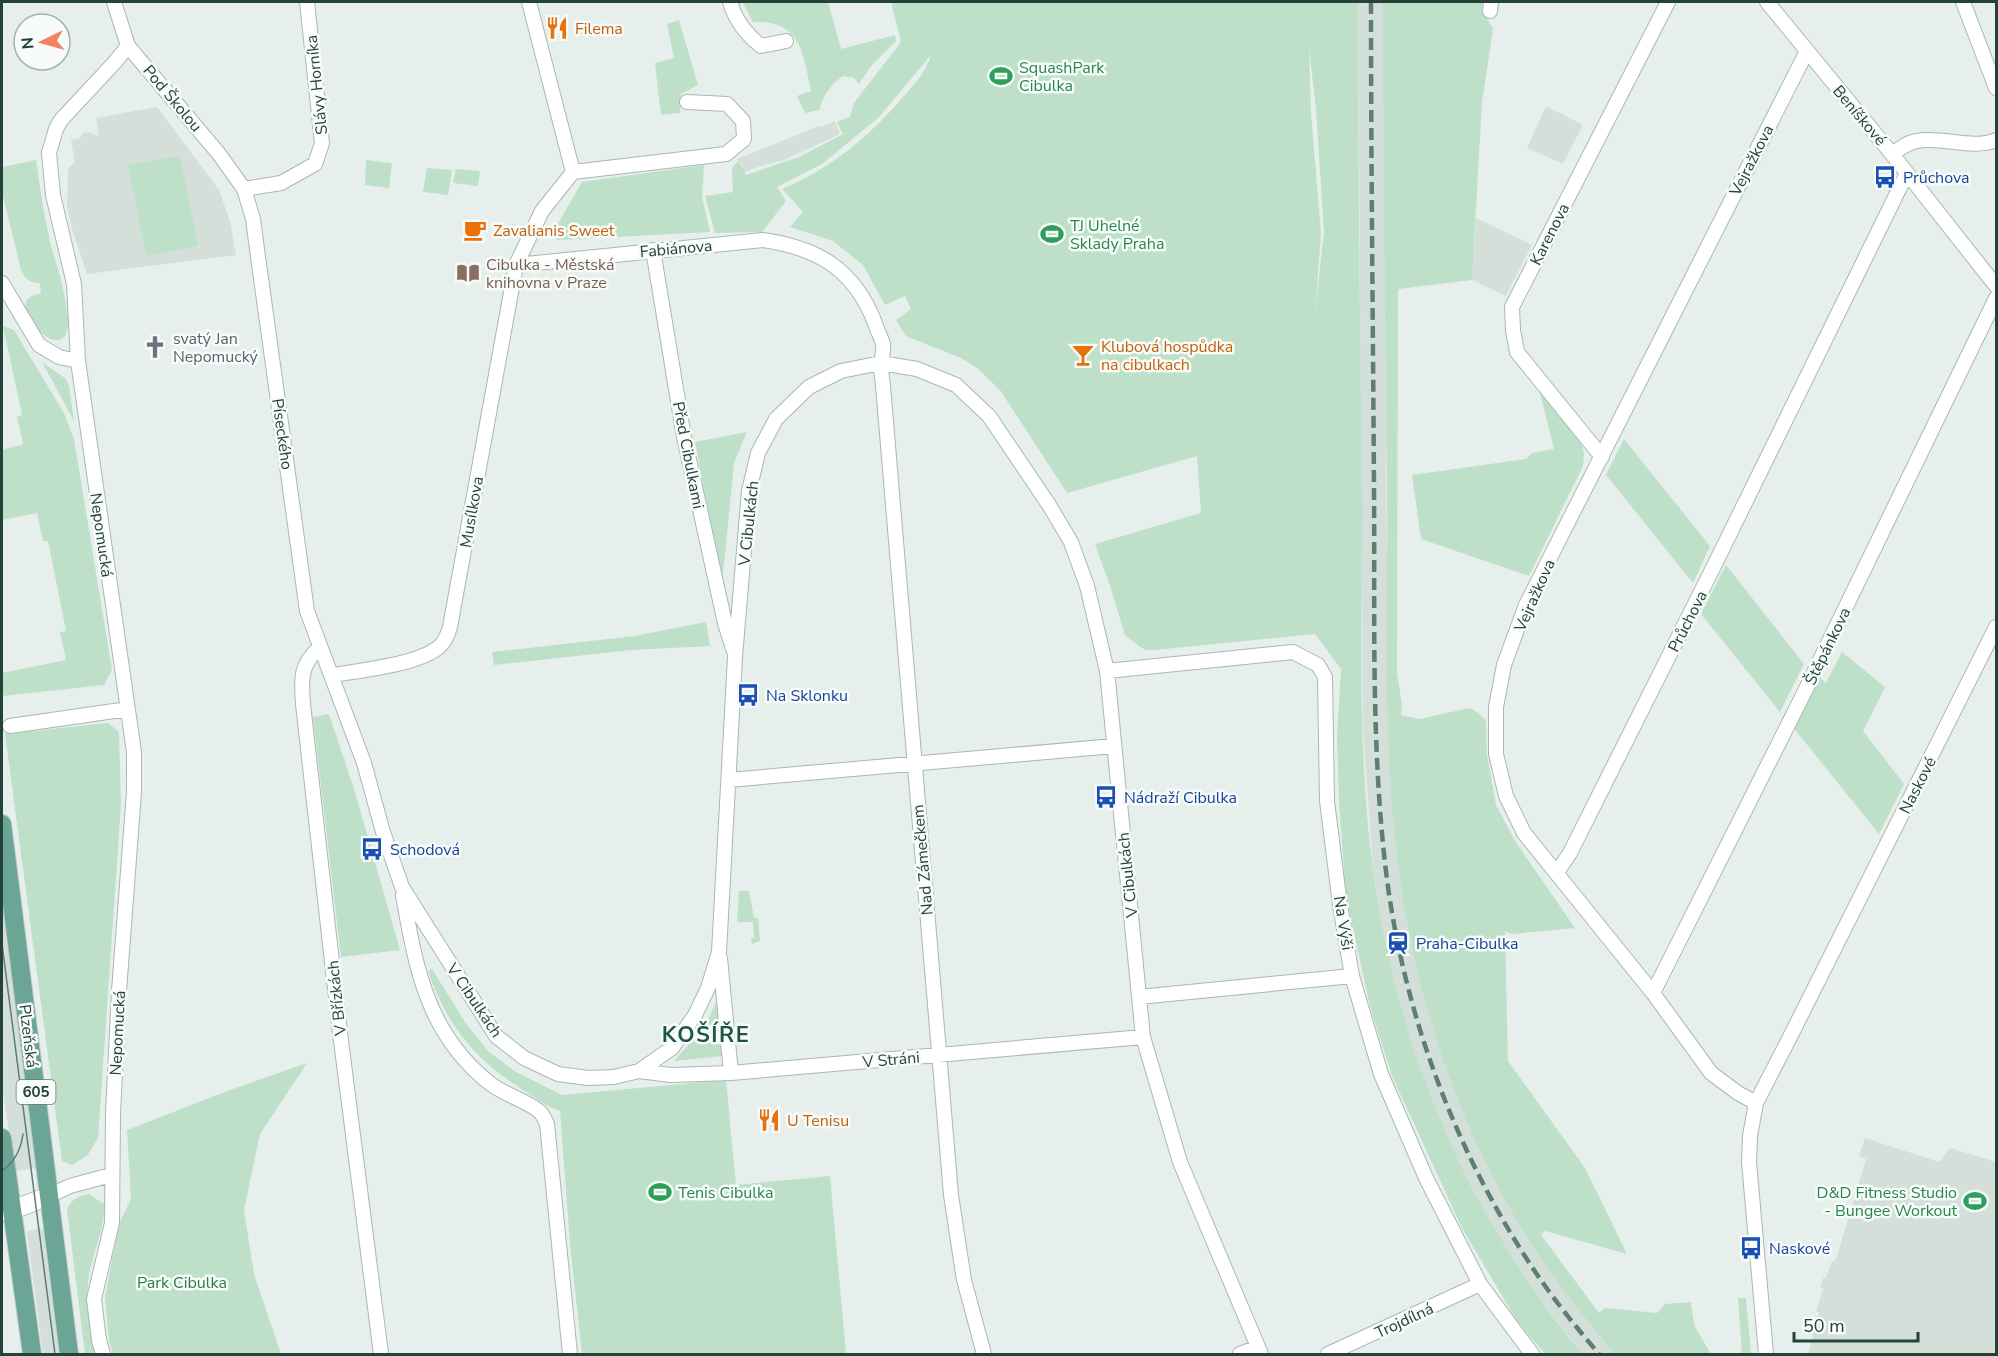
<svg xmlns="http://www.w3.org/2000/svg" width="1998" height="1356" font-family="'Nunito Sans',sans-serif">
  <style>
    .built { fill: #d4dfda }
    .green { fill: #bfe0c8; fill-rule: evenodd }
    .lines { fill: none; stroke-linecap: round; stroke-linejoin: round }
    .street-casing { stroke: #a8b8b2; stroke-width: 16 }
    .secondary-casing { stroke: #a4bbb3; stroke-width: 20 }
    .primary-casing { stroke: #c2cac8; stroke-width: 20 }
    .street { stroke: #fff; stroke-width: 14 }
    .secondary { stroke: #fff; stroke-width: 18 }
    .primary { stroke: #6aa596; stroke-width: 18 }
    .tram { stroke: #5f7d75; stroke-width: 1.5 }
    .rail { stroke: #5f7d75; stroke-width: 4.5; stroke-dasharray: 12 6; stroke-linecap: butt }
    .labels { text-anchor: middle; stroke-width: 5; stroke-linejoin: round; paint-order: stroke }
    .shield { fill: #f7fbf9; stroke: #637a73; stroke-width: 1.5 }
    .shield-label { font-size: 15px; font-weight: bold; fill: #24423a }
    .food-label { font-size: 16px; fill: #c56008; stroke: #f7fbf9; text-anchor: start }
    .leisure-label { font-size: 16px; fill: #27864d; stroke: #f7fbf9; text-anchor: start }
    .street-label { font-size: 16px; fill: #24423a; stroke: #f7fbf9 }
    .transit-label { font-size: 16px; fill: #164399; stroke: #f7fbf9; text-anchor: start }
    .education-label { font-size: 16px; fill: #785e54; stroke: #f7fbf9; text-anchor: start }
    .worship-label { font-size: 16px; fill: #5b616d; stroke: #f7fbf9; text-anchor: start }
    .park-label { font-size: 16px; fill: #2d7a4b; stroke: #f7fbf9 }
    .district-label { font-size: 22px; font-weight: bold; letter-spacing: 1.5px; fill: #1f5548; stroke: #f7fbf9 }
  </style>
  <rect width="100%" height="100%" fill="#e6efeb"/>
  <path class="built" d="M1358,2H1383L1388,729L1398,865L1410,941L1433,1029L1451,1080L1472,1131L1512,1212L1546,1265L1615,1354H1582L1525,1279L1491,1224L1449,1142L1427,1089L1409,1036L1385,946L1373,868L1363,730Z
    M1546,106L1583,125L1563,164L1527,148Z
    M157,107L219,190L230,221L236,255L87,274L72,229L67,206L68,168L75,162L71,140L80,138L83,133L89,132L99,137L96,118Z
    M835,121L840,134L782,161L767,164L744,172L737,159L819,126L820,127Z
    M1476,218L1532,245L1506,296L1472,280Z
    M2,890L38,1168L15,1171L2,1086Z
    M1865,1138L1939,1162L1950,1148L1996,1162V1354H1808L1819,1312L1816,1311L1823,1289L1820,1287L1823,1278H1826L1831,1263L1836,1259L1866,1159L1859,1156Z
    M40,1228L43,1230L59,1354H43L27,1232Z"/>
  <path class="green" d="M735,2H828L841,49L895,35L896,41L871,66L859,84L854,78L843,76C830,85 824,95 819,110L805,113L797,96L811,91C803,53 801,20 753,22L743,3L736,5Z
    M891,2H1358C1358,164 1360,326 1362,488C1363,615 1356,743 1373,869C1398,1053 1466,1211 1582,1354H1545L1517,1321L1462,1228L1392,1076L1371,1010L1346,898L1339,801L1337,737L1341,669L1315,634L1155,650H1146L1140,647L1125,635L1110,586L1095,544L1201,513L1197,456L1067,493L1000,390L977,368L961,358L906,336L896,320L911,309L905,296L885,305L863,265L833,241L790,227L803,212L782,189C830,169 870,136 903,97C915,84 926,72 931,55L879,117L822,164L777,187L786,201L762,232L715,233L705,196L733,192L732,168L738,161L746,175L799,157L843,134L837,122L850,117L854,103L901,42ZM1309,48L1316,109L1324,232L1315,314L1321,234L1311,113Z
    M1383,2H1484L1483,12L1493,29L1482,102L1472,280L1398,289L1397,672L1402,705L1401,715L1419,719L1470,708L1478,713L1486,721L1487,754L1496,805L1515,841L1575,928L1512,934L1505,931L1508,1061L1585,1168L1627,1254L1545,1231L1541,1235L1599,1313L1605,1308L1657,1313L1665,1304L1691,1302L1694,1325L1711,1354H1615C1591,1325 1567,1296 1545,1265C1465,1147 1415,1005 1398,864C1382,740 1388,614 1387,489C1385,327 1383,164 1383,2Z
    M679,20L698,85L681,94L680,113L661,115L655,63L674,58L667,24Z
    M180,156L198,246L146,256L128,165Z
    M36,160C40,188 44,215 50,242C55,261 62,279 65,299C66,306 68,315 68,322C68,365 18,320 26,302C28,296 35,295 41,293L40,283C30,283 25,279 21,270L2,192V167Z
    M366,160L392,163L389,188L365,185Z
    M704,165L702,197L710,232L557,240L552,234L582,182Z
    M427,168L452,170L448,195L423,192Z
    M456,169L480,171L478,186L453,183Z
    M3,326L14,330L20,340L64,413L74,439L112,670L104,685L2,696V673L66,660L60,632L66,631L48,541H43L37,513L2,520V450L23,444L17,417L22,415Z
    M42,362L66,379L69,386L74,421Z
    M1540,393L1582,444L1584,454L1583,466L1529,576L1421,539L1412,475L1526,459L1532,453L1554,449Z
    M747,432L734,463L722,585L695,442Z
    M1624,439L1710,546L1693,583L1606,475Z
    M1726,565L1804,664L1780,712L1701,614Z
    M706,622L710,646L631,650L494,665L492,652L635,636Z
    M1842,652L1885,687L1863,731L1904,784L1879,834L1792,726L1818,676L1826,683Z
    M329,714L355,792L400,950L341,957L313,717Z
    M108,723L119,732L121,805L98,1138L87,1156L72,1165L62,1161L5,734Z
    M739,891H749L754,918H758L760,941L752,944L751,938H754L753,922H737Z
    M432,969L467,1025L488,1051L516,1072L562,1095L726,1080L736,1185L830,1176L846,1354H582L570,1244L560,1111C550,1108 540,1101 531,1095C480,1065 447,1028 428,971Z
    M717,1001L724,1056L674,1061L705,1026Z
    M307,1063L260,1134L244,1210L254,1274L281,1354H113L109,1341L105,1297L119,1224L131,1199L127,1130L230,1090Z
    M89,1194L102,1203H105C104,1231 94,1249 89,1275C85,1301 92,1329 95,1354H85L67,1209C72,1199 78,1196 89,1194Z
    M1738,1298H1746L1751,1354H1742Z"/>
  <g class="lines">
    <g class="street-casing">
      <path id="street" d="M114,2L128,46L219,154L244,189L253,219L259,264L307,611L364,763L383,832L402,887L496,1036L524,1058L558,1074L588,1078L614,1077L639,1071L672,1048L695,1015L708,988L719,952L735,657L749,491L758,453L776,419L809,387L841,371L881,363L917,369L956,385L989,416L1049,505L1071,542L1087,586L1107,671L1143,1037L1180,1162L1261,1354
        M529,2L573,172
        M730,2C735,19 747,35 761,46L786,41
        M1767,2L1892,154L1996,286
        M1963,2L1996,88
        M1490,11L1491,2
        M1892,154C1899,149 1908,142 1917,141C1940,136 1974,150 1996,140
        M244,189L281,183L315,164L322,143L307,2
        M653,250L684,437L725,623L733,649
        M516,265L763,240C818,248 854,269 875,323C877,330 881,337 883,344C884,350 882,357 881,363C881,370 882,378 883,386L951,1195L964,1280L984,1354
        M2,283L39,345L59,357L78,361
        M1602,457L1517,352L1513,330L1512,307L1668,2
        M320,647C300,665 301,679 303,704L340,1033L381,1354
        M1107,671L1293,652L1318,665L1325,677L1327,801L1340,905L1352,976L1381,1074L1426,1178L1480,1284L1532,1354
        M333,675C361,670 417,665 439,647C445,642 448,634 450,627L516,265L542,211L573,172L726,154L744,139L743,121L727,104L687,102
        M10,726L128,709
        M729,780L1114,746
        M1557,872L1570,853L1713,568L1907,173
        M403,895C416,970 428,1036 492,1085C504,1094 531,1103 540,1112C543,1115 545,1120 547,1124L570,1354
        M720,958L731,1073
        M1653,993L1804,693L1996,298
        M1139,997L1352,976
        M639,1071L671,1075L731,1073L1143,1037
        M1756,1103L1738,1093L1711,1073L1653,993L1524,833L1506,796L1496,754V707L1504,665L1526,605L1807,51
        M49,1196L70,1186L111,1175
        M103,1354L99,1340L94,1299L112,1223L113,1114L119,991L134,792V752L78,361L74,284L53,195L49,153L56,129L61,120L115,62L128,46
        M1240,1354L1258,1347
        M1328,1354L1480,1284
        M1766,1354L1749,1162L1750,1136L1756,1103L1791,1035L1996,627"/>
    </g>
    <g class="secondary-casing">
      <path id="secondary" d="M2,1211L12,1210L49,1196"/>
    </g>
    <g class="primary-casing">
      <path id="primary" d="M2,824L69,1354
        M2,1138L32,1354"/>
    </g>
    <use href="#street" class="street"/>
    <use href="#secondary" class="secondary"/>
    <use href="#primary" class="primary"/>
    <path class="tram" d="M2,944L55,1354
      M2,1171C15,1162 21,1149 23,1134"/>
    <path class="rail" d="M1371,2C1371,164 1373,326 1374,489C1375,614 1371,739 1385,863C1401,1007 1454,1150 1534,1270C1554,1300 1576,1327 1599,1354"/>
  </g>
  <defs>
    <g id="restaurant-bare" transform="scale(1.8)"><path d="M-5-6h1v4h1v-4h1v4h1v-4h1v5L-1.5 .5V6h-2V.5L-5-1ZM5-6V6H3V1.5H1.5Q1.5-4 5-6Z" fill="#e8710a" stroke="#f7fbf9" stroke-width="2.5" paint-order="stroke"/></g>
    <g id="stadium-bare" transform="scale(1.8)"><path d="M0-5a6.5 5 0 1 0 0 10a6.5 5 0 1 0 0-10ZM-3.5-1.8h7v3.6h-7Z" fill="#2e9e5b" stroke="#f7fbf9" stroke-width="2.5" paint-order="stroke"/></g>
    <g id="bus-bare" transform="scale(1.8)"><path d="M-5-6H5V4H4V6H2V4H-2V6H-4V4H-5ZM-3.5-4V0h7V-4ZM-3.5 1.2v1.5H-2V1.2ZM2 1.2v1.5H3.5V1.2Z" fill="#1a4fb4" stroke="#f7fbf9" stroke-width="2.5" paint-order="stroke"/></g>
    <g id="cafe-bare" transform="scale(1.8)"><path d="M-5.5-4.5H6V0H3Q3 3.5 0 3.5H-2.5Q-5.5 3.5-5.5 0ZM3-3.2v2h1.7v-2ZM-6 4.5H4V6H-6Z" fill="#e8710a" stroke="#f7fbf9" stroke-width="2.5" paint-order="stroke"/></g>
    <g id="library-bare" transform="scale(1.8)"><path d="M-6-4Q-3-5.5-.7-3.5V5Q-3 3-6 4ZM6-4Q3-5.5 .7-3.5V5Q3 3 6 4Z" fill="#8d6e63" stroke="#f7fbf9" stroke-width="2.5" paint-order="stroke"/></g>
    <g id="church-bare" transform="scale(1.8)"><path d="M-1.2-6h2.4v3.5h3.3v2.4h-3.3V6h-2.4V-.1h-3.3v-2.4h3.3Z" fill="#6b7280" stroke="#f7fbf9" stroke-width="2.5" paint-order="stroke"/></g>
    <g id="bar-bare" transform="scale(1.8)"><path d="M-6-5H6L.8 .8V4.5H3.5V6h-7V4.5H-.8V.8Z" fill="#e8710a" stroke="#f7fbf9" stroke-width="2.5" paint-order="stroke"/></g>
    <g id="station-bare" transform="scale(1.8)"><path d="M-3-6H3Q5-6 5-4V2Q5 4 3 4L4.5 6H3L1.5 4h-3L-3 6H-4.5L-3 4Q-5 4-5 2V-4Q-5-6-3-6ZM-3.5-4v3h7v-3ZM-3.5 1v1.5H-2V1ZM2 1v1.5H3.5V1Z" fill="#1a4fb4" stroke="#f7fbf9" stroke-width="2.5" paint-order="stroke"/></g>
  </defs>
  <g fill-rule="evenodd">
    <use href="#restaurant-bare" x="557" y="28"/>
    <use href="#stadium-bare" x="1001" y="76"/>
    <use href="#bus-bare" x="1885" y="177"/>
    <use href="#cafe-bare" x="475" y="230"/>
    <use href="#stadium-bare" x="1052" y="234"/>
    <use href="#library-bare" x="468" y="273"/>
    <use href="#church-bare" x="155" y="347"/>
    <use href="#bar-bare" x="1083" y="355"/>
    <use href="#bus-bare" x="748" y="695"/>
    <use href="#bus-bare" x="1106" y="797"/>
    <use href="#bus-bare" x="372" y="849"/>
    <use href="#station-bare" x="1398" y="943"/>
    <use href="#restaurant-bare" x="769" y="1120"/>
    <use href="#stadium-bare" x="660" y="1192"/>
    <use href="#stadium-bare" x="1975" y="1201"/>
    <use href="#bus-bare" x="1751" y="1248"/>
  </g>
  <g class="labels">
    <rect class="shield" x="16.5" y="1080" width="39" height="24" rx="4.5"/>
    <g class="shield-label">
      <text x="36" y="1097">605</text>
    </g>
    <g class="food-label">
      <text x="575" y="34">Filema</text>
      <text x="493" y="236">Zavalianis Sweet</text>
      <text x="1101" y="352">Klubová hospůdka<tspan x="1101" dy="18">na cibulkach</tspan></text>
      <text x="787" y="1126">U Tenisu</text>
    </g>
    <g class="leisure-label">
      <text x="1019" y="73">SquashPark<tspan x="1019" dy="18">Cibulka</tspan></text>
      <text x="1070" y="231">TJ Uhelné<tspan x="1070" dy="18">Sklady Praha</tspan></text>
      <text x="678" y="1198">Tenis Cibulka</text>
      <text x="1957" y="1198" text-anchor="end">D&amp;D Fitness Studio<tspan x="1957" dy="18">- Bungee Workout</tspan></text>
    </g>
    <g class="street-label">
      <text transform="translate(316 85) rotate(-96)" y="6">Slávy Horníka</text>
      <text transform="translate(173 98) rotate(50)" y="6">Pod Školou</text>
      <text transform="translate(1860 115) rotate(50)" y="6">Beníškové</text>
      <text transform="translate(1751 160) rotate(-63)" y="6">Vejražkova</text>
      <text transform="translate(1549 234) rotate(-63)" y="6">Karenova</text>
      <text transform="translate(676 248) rotate(-5)" y="6">Fabiánova</text>
      <text transform="translate(283 434) rotate(82)" y="6">Píseckého</text>
      <text transform="translate(689 455) rotate(79)" y="6">Před Cibulkami</text>
      <text transform="translate(471 512) rotate(-80)" y="6">Musílkova</text>
      <text transform="translate(748 523) rotate(-84)" y="6">V Cibulkách</text>
      <text transform="translate(102 535) rotate(82)" y="6">Nepomucká</text>
      <text transform="translate(1534 595) rotate(-66)" y="6">Vejražkova</text>
      <text transform="translate(1687 621) rotate(-63)" y="6">Průchova</text>
      <text transform="translate(1827 646) rotate(-64)" y="6">Štěpánkova</text>
      <text transform="translate(1917 785) rotate(-63)" y="6">Naskové</text>
      <text transform="translate(922 860) rotate(-95)" y="6">Nad Zámečkem</text>
      <text transform="translate(1127 875) rotate(-96)" y="6">V Cibulkách</text>
      <text transform="translate(1344 923) rotate(81)" y="6">Na Výši</text>
      <text transform="translate(336 998) rotate(-96)" y="6">V Břízkách</text>
      <text transform="translate(475 1000) rotate(56)" y="6">V Cibulkách</text>
      <text transform="translate(117 1033) rotate(-87)" y="6">Nepomucká</text>
      <text transform="translate(29 1036) rotate(83)" y="6">Plzeňská</text>
      <text transform="translate(891 1059) rotate(-5)" y="6">V Stráni</text>
      <text transform="translate(1404 1320) rotate(-25)" y="6">Trojdílná</text>
    </g>
    <g class="transit-label">
      <text x="1903" y="183">Průchova</text>
      <text x="766" y="701">Na Sklonku</text>
      <text x="1124" y="803">Nádraží Cibulka</text>
      <text x="390" y="855">Schodová</text>
      <text x="1416" y="949">Praha-Cibulka</text>
      <text x="1769" y="1254">Naskové</text>
    </g>
    <g class="education-label">
      <text x="486" y="270">Cibulka - Městská<tspan x="486" dy="18">knihovna v Praze</tspan></text>
    </g>
    <g class="worship-label">
      <text x="173" y="344">svatý Jan<tspan x="173" dy="18">Nepomucký</tspan></text>
    </g>
    <g class="park-label">
      <text x="182" y="1288">Park Cibulka</text>
    </g>
    <g class="district-label">
      <text x="706" y="1042">KOŠÍŘE</text>
    </g>
  </g>
  <rect width="1998" height="1356" fill="none" stroke="#24423a" stroke-width="6"/>
  <g transform="translate(42 42) rotate(265)"><circle r="28" fill="#f7fbf9" stroke="#a3b1ad" stroke-width="1.5"/>
  <path d="M0-4.5L10 22L0 15L-10 22Z" fill="#f4845f"/>
  <text y="-9" font-size="16" font-weight="bold" text-anchor="middle" fill="#24423a">N</text>
  </g>
  <path d="M1794 1332v9h124v-9" fill="none" stroke="#24423a" stroke-width="3"/>
  <text x="1803" y="1332" font-size="18" fill="#24423a" stroke="#f7fbf9" stroke-width="4.5" paint-order="stroke">50 m</text>
</svg>
